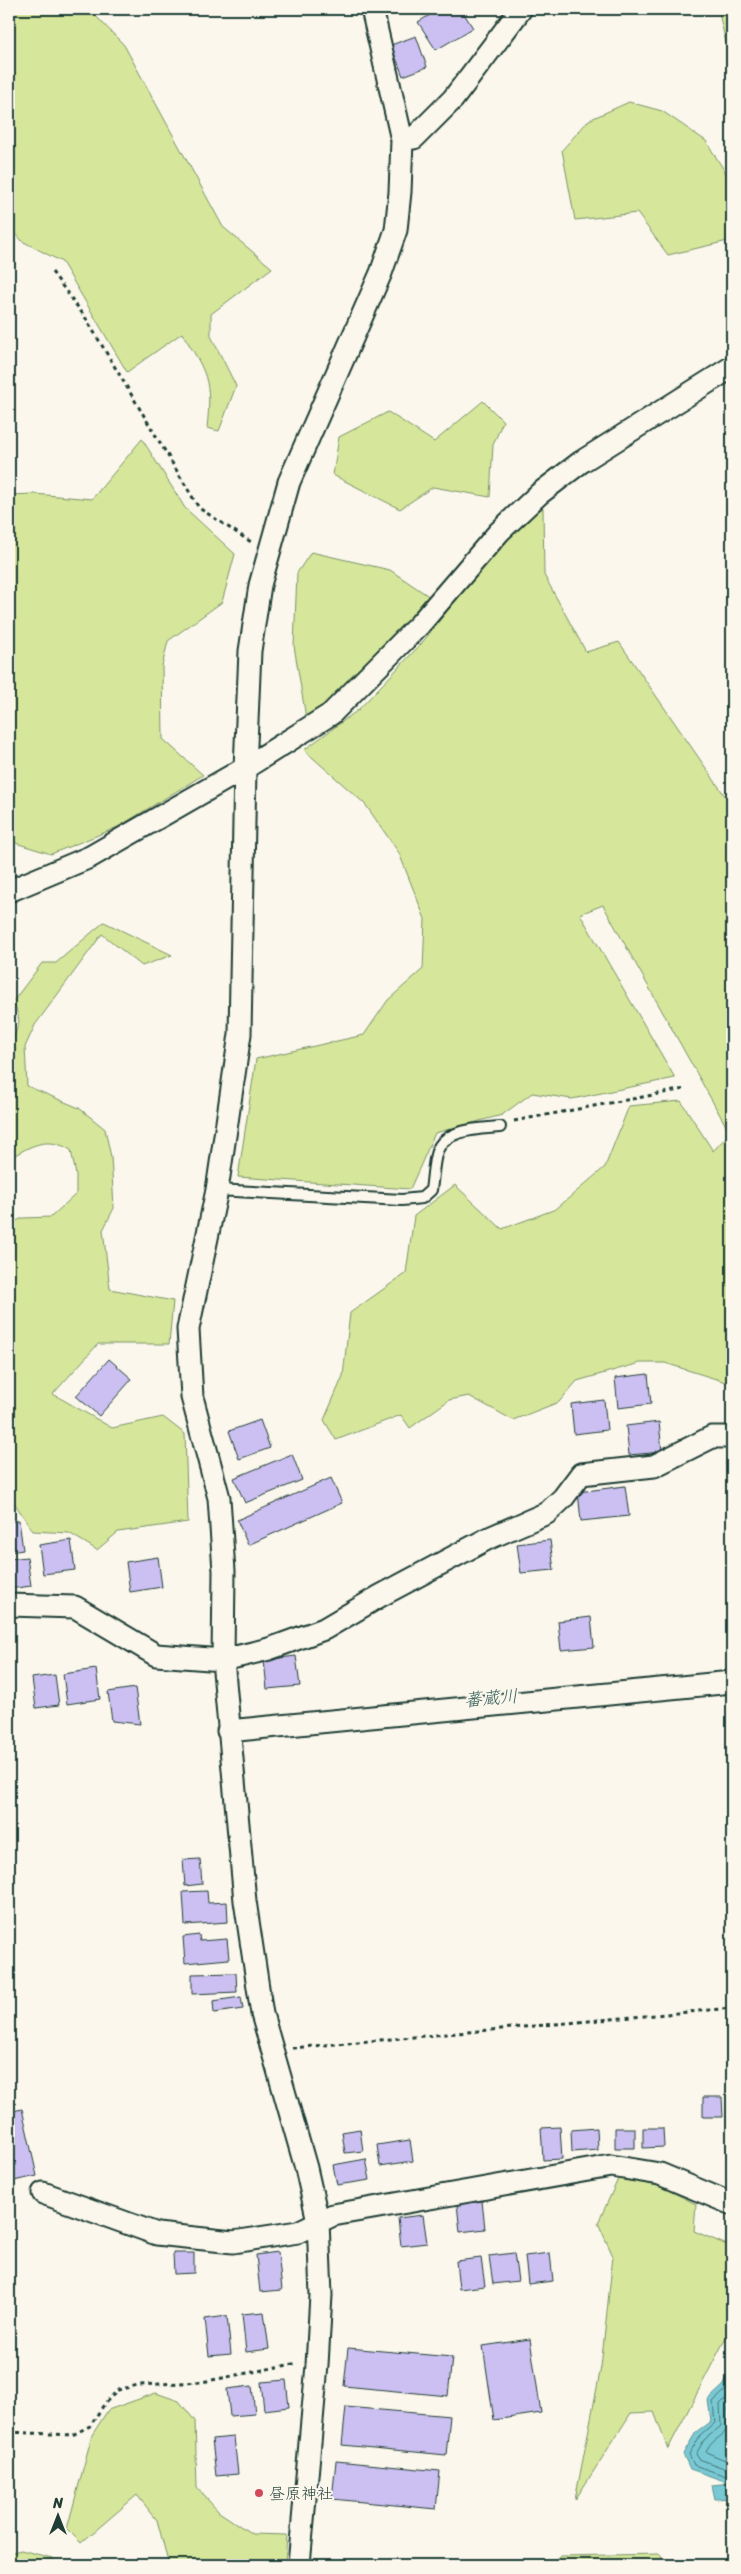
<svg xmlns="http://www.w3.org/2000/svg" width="741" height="2574" font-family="Sriracha,'Klee One',sans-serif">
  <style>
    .green { fill: #d6e79b; stroke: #7a9268 }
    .water { fill: #79c9d5; stroke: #559195 }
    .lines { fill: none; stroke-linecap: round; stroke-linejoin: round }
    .shore { stroke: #437574; stroke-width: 1 }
    .building { fill: #ccc0f2; stroke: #1f3d34 }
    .lane-casing { stroke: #1f3d34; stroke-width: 14 }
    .street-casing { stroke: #1f3d34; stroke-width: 25 }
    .path { stroke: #1f3d34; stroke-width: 3; stroke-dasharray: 4 4; stroke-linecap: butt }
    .lane { stroke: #fbf7ec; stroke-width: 10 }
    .street { stroke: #fbf7ec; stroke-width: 21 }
    .poi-dot { fill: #d1495b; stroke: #fbf7ec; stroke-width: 2 }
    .labels { text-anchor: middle; stroke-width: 4; stroke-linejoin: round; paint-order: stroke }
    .poi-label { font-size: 16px; fill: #1f3d34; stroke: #fbf7ec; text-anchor: start }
    .water-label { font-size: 18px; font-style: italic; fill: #36605c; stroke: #fbf7ec }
  </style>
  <rect width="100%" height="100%" fill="#fbf7ec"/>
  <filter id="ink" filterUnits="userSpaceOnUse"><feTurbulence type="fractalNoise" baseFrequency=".02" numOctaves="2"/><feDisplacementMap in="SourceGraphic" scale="10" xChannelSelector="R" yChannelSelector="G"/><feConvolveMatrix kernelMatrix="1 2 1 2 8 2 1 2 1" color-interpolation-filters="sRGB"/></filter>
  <g filter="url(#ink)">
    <path class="green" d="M9,9H89L124,45L223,227L272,268L211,314V336L236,386L219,431L207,428C212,380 207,373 182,333L127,372L62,262L22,241L9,225Z
      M718,9H732V65L731,64Z
      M629,102L662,111L706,141L727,175L732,203V240L668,255L637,213L575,220L562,150L589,120Z
      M483,401L503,421L493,445L490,497L433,487L400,509L333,475L339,437L388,412L434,442Z
      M142,439L185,508L235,554L222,602L168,641L162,666L163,739L203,775L118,827L51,854L9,841V495L34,494L92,499Z
      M543,508L544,575L586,652L619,642L732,806V1384L665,1363H640L577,1381L559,1402L513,1420L469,1396L449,1400L410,1428L401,1415L336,1440L324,1420L343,1376L350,1313L406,1273L414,1216L455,1185L502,1229L556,1209L605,1167L629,1106L681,1101L713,1151L730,1133L603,905L580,914L675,1078L572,1099L532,1093L502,1115L435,1133L410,1189L238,1177L256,1059L364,1035L388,1000L423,969L425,919L399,853L365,804L304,750L358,710L421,644L511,530Z
      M311,552L390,570L433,599L349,688L306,718L294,646L297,573Z
      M104,922L172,955L142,966L102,934L35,1025L25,1047L27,1086L79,1108L105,1129L111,1157L114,1208L103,1230L110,1289L173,1301L169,1344H98L53,1394L112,1428L163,1417L185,1434L188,1522L118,1532L97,1550L69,1533L33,1531L9,1495V1224L23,1218L51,1217L76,1194V1175L71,1150C47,1136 32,1145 10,1158L9,1162V1054L19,1021L14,1000L42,963H56Z
      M619,2177L662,2187L696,2204L694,2231L727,2245L732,2254V2326L668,2449L654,2412L631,2413L575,2500L601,2367L613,2256L598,2223Z
      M156,2393L179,2401L195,2421L197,2488L219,2512L252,2534L287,2535L285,2565H169L157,2520L137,2495L81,2543L67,2529L92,2435L108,2410Z
      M21,2550L52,2558L56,2565H9V2553Z
      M660,2554L665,2565H544L561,2556Z"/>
    <path class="water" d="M732,2361V2498L715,2499L712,2485L730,2483L690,2469L683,2454L696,2432L711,2421L708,2400L724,2385Z"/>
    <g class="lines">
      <path class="shore" d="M732,2376L728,2388L713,2402L715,2423L700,2436L689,2454L694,2465L729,2477L732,2481
        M732,2393L720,2404L721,2426L704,2440L696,2454L699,2459L732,2471
        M732,2403L728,2408C732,2442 717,2430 706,2452L732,2463"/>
    </g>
    <path class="building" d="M440,9H461L473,28L436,50L418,22Z
      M416,36L427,67L403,76L391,45Z
      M109,1359L132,1379L99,1416L76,1396Z
      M648,1374L651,1404L618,1408L615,1378Z
      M604,1400L607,1430L574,1434L571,1404Z
      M260,1420L270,1448L239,1459L229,1431Z
      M659,1422L662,1452L629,1455L626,1426Z
      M292,1454L302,1480L245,1503L234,1478Z
      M732,1462V1492L729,1493L726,1463Z
      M331,1478L342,1503L248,1545L237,1520Z
      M625,1486L629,1516L581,1521L578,1492Z
      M19,1520L23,1550L9,1552V1522Z
      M71,1540L75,1570L43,1574L39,1545Z
      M550,1540L554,1570L521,1573L517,1544Z
      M27,1557L31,1586L9,1589V1559Z
      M158,1557L162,1587L130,1592L126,1562Z
      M591,1617L594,1647L561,1650L558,1621Z
      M296,1656L300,1686L267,1689L264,1660Z
      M96,1669L100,1699L67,1704L63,1674Z
      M55,1675L59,1705L36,1708L32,1678Z
      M135,1688L140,1724L112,1721L108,1692Z
      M200,1859L202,1884L185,1886L183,1860Z
      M207,1891L208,1903L227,1902L228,1922L185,1925L183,1892Z
      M199,1935L200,1941L227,1939L229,1959L185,1963L183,1937Z
      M236,1973L237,1992L192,1994V1974Z
      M241,1997L243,2009L214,2013L213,2001Z
      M703,2097H722L723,2117H703Z
      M22,2109L37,2176L9,2182V2112Z
      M560,2127L562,2159L543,2160L541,2128Z
      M597,2128L598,2150L572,2152L571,2130Z
      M615,2128H635V2148H615Z
      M643,2128H663L664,2147L643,2148Z
      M360,2129L363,2151L345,2153L342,2132Z
      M410,2140L413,2161L380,2166L377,2145Z
      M366,2159L370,2180L337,2185L333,2165Z
      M482,2201L485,2229L460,2232L457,2204Z
      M423,2215L427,2243L401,2246L398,2218Z
      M278,2252L282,2290L260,2292L256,2255Z
      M173,2253H194V2273L174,2274Z
      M514,2253L518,2281L493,2284L489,2256Z
      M550,2253L553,2281L528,2284L525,2256Z
      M481,2258L485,2286L459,2289L456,2261Z
      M264,2312L269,2349L246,2352L242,2314Z
      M227,2316L231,2354L209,2356L205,2319Z
      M530,2339L541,2413L494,2420L483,2346Z
      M348,2348L452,2357L448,2396L344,2386Z
      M286,2380L289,2407L264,2410L261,2382Z
      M252,2386L255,2414L230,2416L227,2389Z
      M346,2407L450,2416L446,2455L342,2445Z
      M234,2437L238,2474L216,2476L212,2439Z
      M336,2461L440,2471L436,2509L332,2499Z"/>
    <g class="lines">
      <g class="lane-casing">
        <path id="lane" d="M217,1190L402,1200L422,1198L431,1190C433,1178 433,1163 437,1151C446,1128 481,1129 500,1127"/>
      </g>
      <g class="street-casing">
        <path id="street" d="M402,140L414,138L453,99L521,9
          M9,891L90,857L245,768L331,714L420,624L499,532L539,494L581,462L732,367
          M9,1605L75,1607L156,1655L223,1660L269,1649L324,1629L380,1596L487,1539L547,1513L563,1498L581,1474L654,1466L712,1437H732
          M228,1731L732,1682
          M43,2193L157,2234L233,2242L298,2232L333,2215L611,2166L660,2174L732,2204
          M299,2565L317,2365L321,2295L318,2221L306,2168L262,2014L245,1901L223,1660L224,1571L219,1498L192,1397L188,1329L217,1190L240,1034L245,768L250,651L260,585L289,482L381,273L396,230L400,192L402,140L372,9"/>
      </g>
      <path class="path" d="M52,272L85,317L199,508L251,542
        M514,1121L685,1089
        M292,2048L732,2008
        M9,2432L72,2435L90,2426L105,2403L118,2390L138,2385L202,2382L298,2363"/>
      <use href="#lane" class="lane"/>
      <use href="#street" class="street"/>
    </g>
  </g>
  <circle class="poi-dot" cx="259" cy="2493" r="5"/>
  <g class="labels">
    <g class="poi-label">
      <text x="269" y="2499">昼原神社</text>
    </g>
    <g class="water-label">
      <text transform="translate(491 1698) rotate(-5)" y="6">蕃蔵川</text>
    </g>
  </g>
  <rect width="741" height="2574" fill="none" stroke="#fbf7ec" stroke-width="30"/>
  <rect x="15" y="15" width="711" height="2544" fill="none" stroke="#1f3d34" stroke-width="2" filter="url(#ink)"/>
  <g transform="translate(58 2516)" stroke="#fbf7ec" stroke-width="4" paint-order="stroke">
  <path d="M0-4L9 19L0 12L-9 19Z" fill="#1f3d34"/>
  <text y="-8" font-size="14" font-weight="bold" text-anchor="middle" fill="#1f3d34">N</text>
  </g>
</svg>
